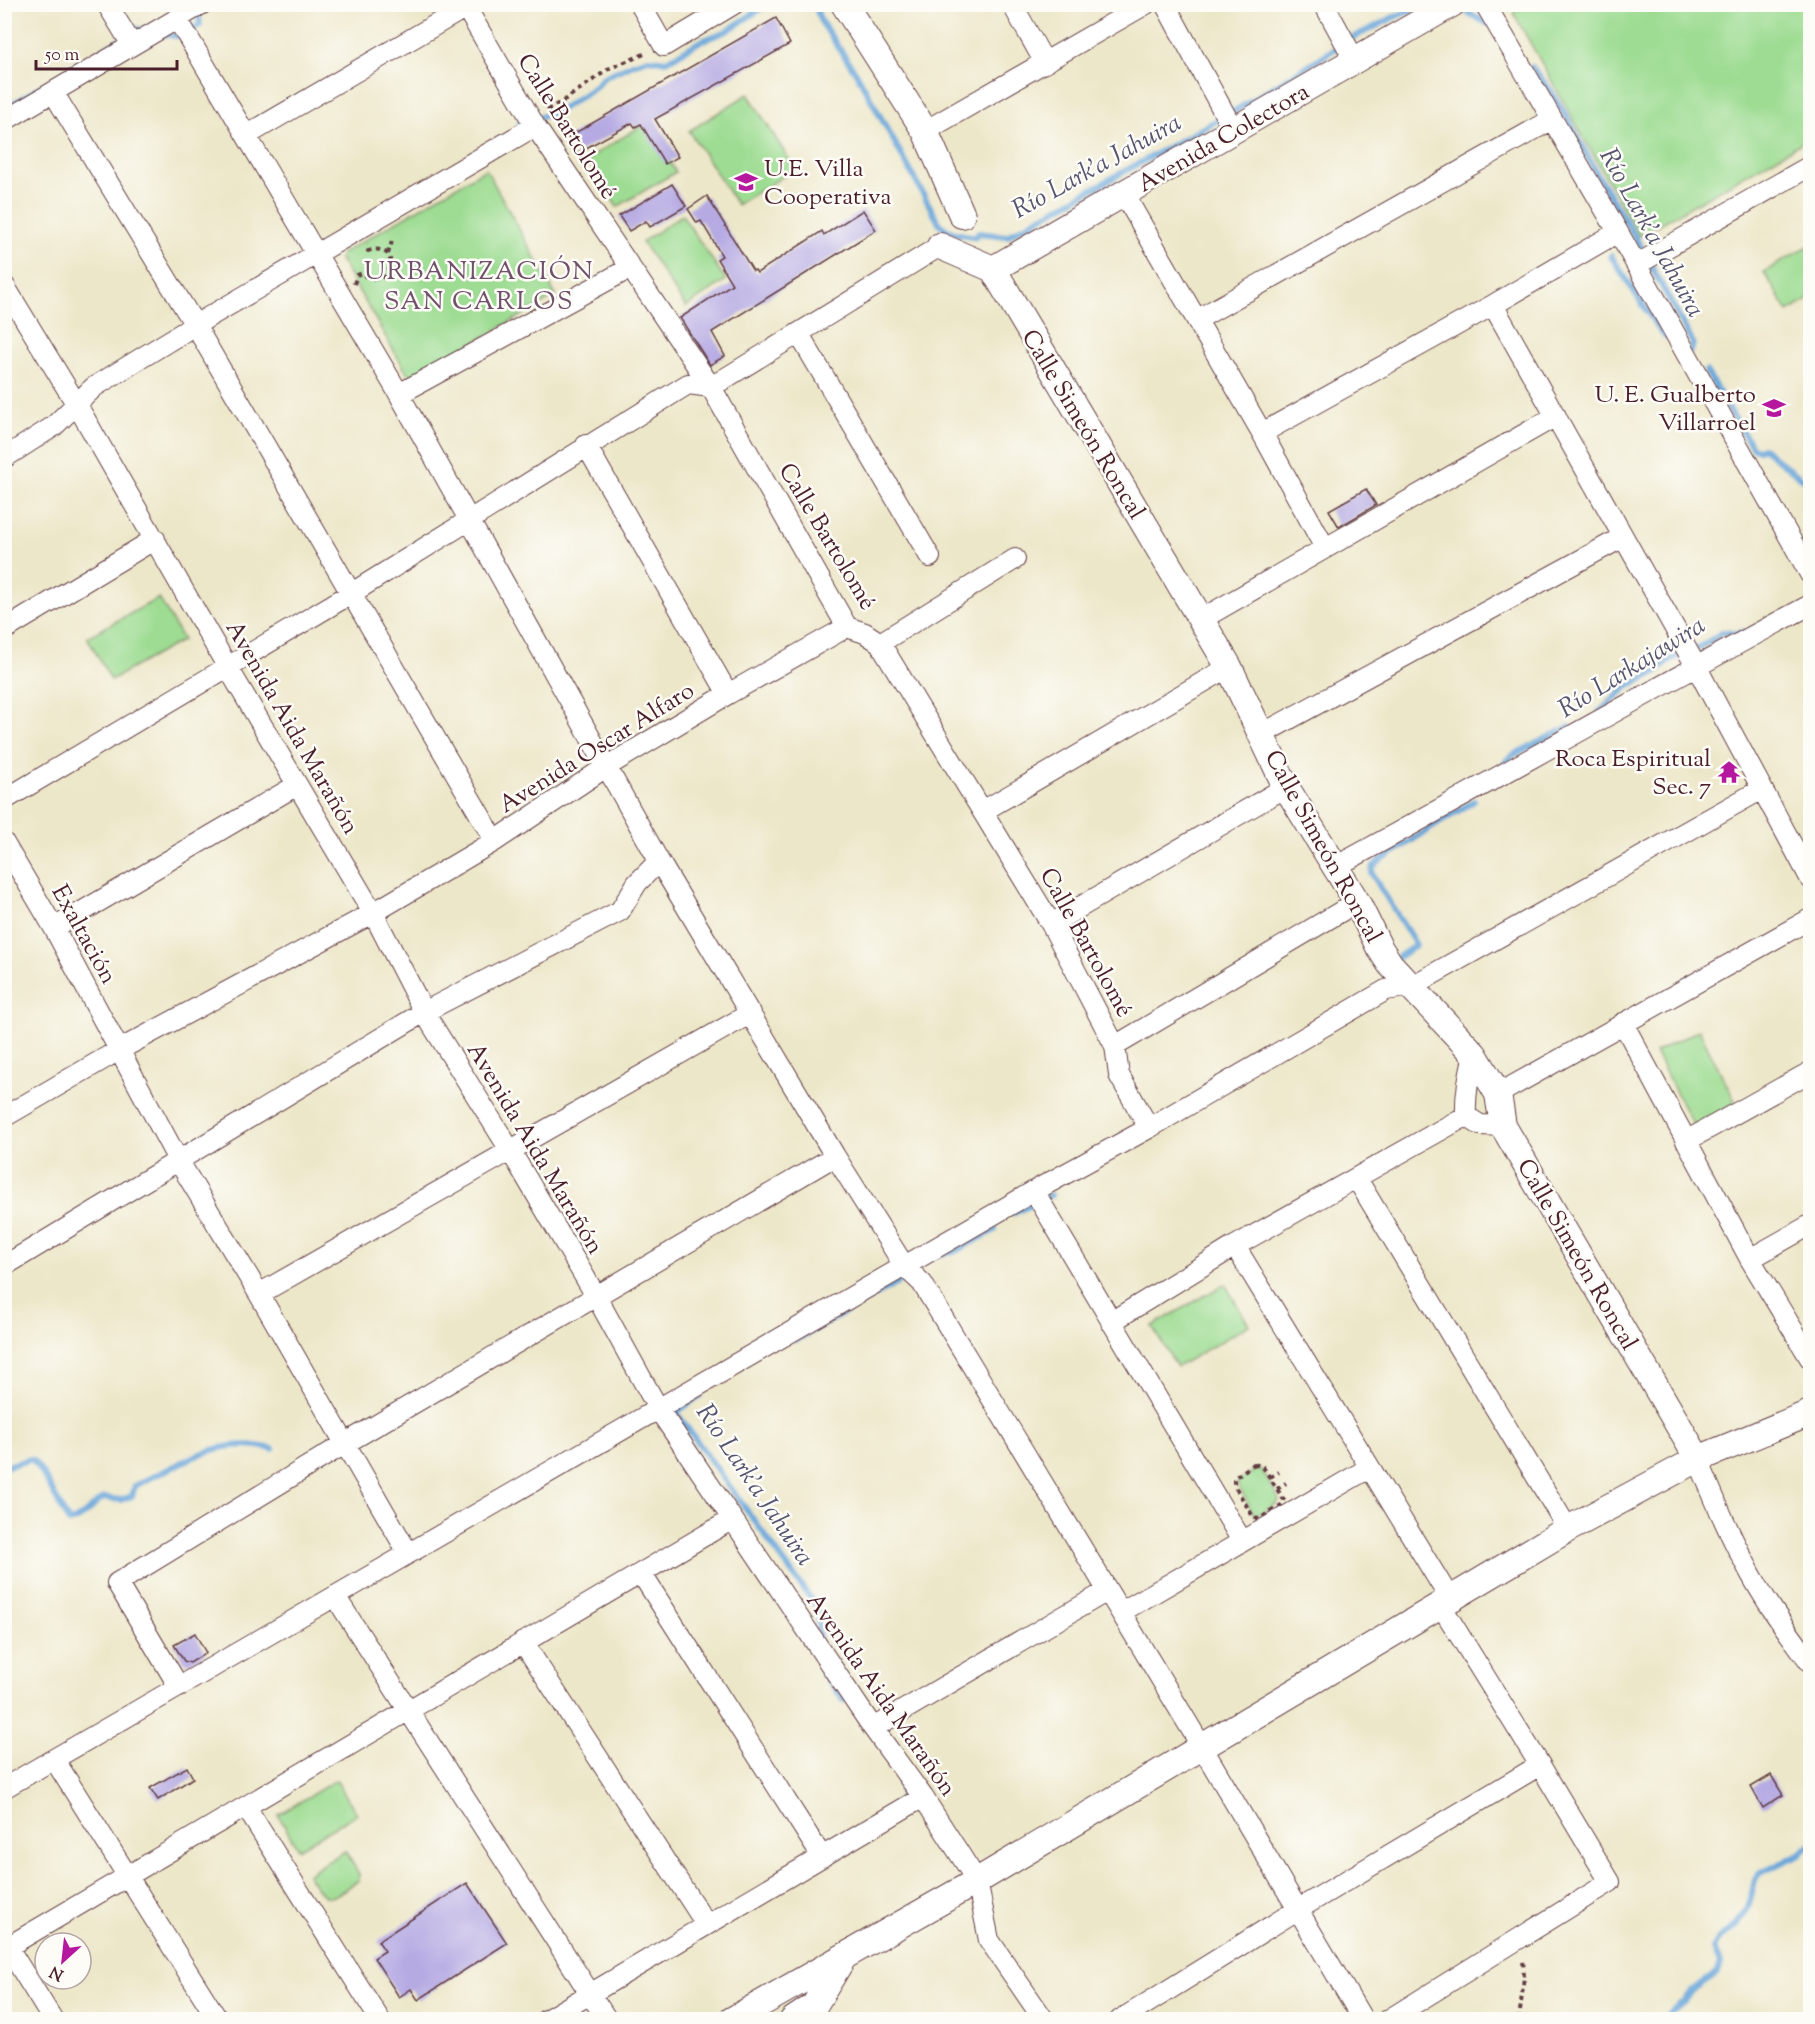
<svg xmlns="http://www.w3.org/2000/svg" width="1815" height="2024" font-family="'Sorts Mill Goudy',serif">
  <style>
    .green { fill: #9ddc92; stroke: #747e5e; stroke-width: 1.5 }
    .lines { fill: none; stroke-linecap: round; stroke-linejoin: round }
    .stream { stroke: #67a5d9; stroke-width: 6 }
    .building { fill: #b6aae3 }
    .minor-casing { stroke: #623d43; stroke-width: 22 }
    .tertiary-casing { stroke: #623d43; stroke-width: 28 }
    .path { stroke: #623d43; stroke-width: 4; stroke-dasharray: 4.5 4.5; stroke-linecap: butt }
    .minor { stroke: #fff; stroke-width: 20 }
    .tertiary { stroke: #fff; stroke-width: 26 }
    .labels { text-anchor: middle; stroke-width: 5; stroke-linejoin: round; paint-order: stroke }
    .street-label { font-size: 24px; fill: #4a1f2b; stroke: #fdfcf7 }
    .poi-label { font-size: 24px; fill: #4a1f2b; stroke: #fdfcf7; text-anchor: end }
    .water-label { font-size: 26px; font-style: italic; fill: #565571; stroke: #fdfcf7 }
    .neighbourhood-label { font-size: 26px; letter-spacing: 1.5px; fill: #70506b; stroke: #fdfcf7 }
  </style>
  <rect width="100%" height="100%" fill="#fdfcf7"/>
  <filter id="ink" filterUnits="userSpaceOnUse"><feTurbulence type="fractalNoise" baseFrequency=".0167" numOctaves="2"/><feDisplacementMap in="SourceGraphic" scale="12" xChannelSelector="R" yChannelSelector="G"/><feConvolveMatrix kernelMatrix="1 2 1 2 8 2 1 2 1" color-interpolation-filters="sRGB"/></filter>
  <filter id="wash" filterUnits="userSpaceOnUse"><feTurbulence type="fractalNoise" baseFrequency=".008" numOctaves="4" result="noise"/><feDisplacementMap in="SourceGraphic" scale="24" xChannelSelector="R" yChannelSelector="G"/><feGaussianBlur stdDeviation="1.35" result="paint"/><feColorMatrix in="noise" values="0 0 0 0 0 0 0 0 0 0 0 0 0 0 0 0 0 1.4 0 .05"/><feComposite in="paint" operator="in"/></filter>
  <g filter="url(#wash)">
    <rect width="100%" height="100%" fill="#ede7c9"/>
    <path class="green" d="M1515,5H1810V138L1639,236L1514,14Z
      M748,94L795,169L737,205L689,131Z
      M646,123L676,172L617,207L587,159Z
      M486,169L556,296L415,376L407,373L340,259L341,254Z
      M682,215L726,280L686,307L642,242Z
      M1810,245V299L1788,312L1764,272Z
      M159,598L183,640L111,680L87,637Z
      M1699,1030L1736,1103L1693,1125L1655,1052Z
      M1225,1284L1249,1325L1177,1367L1152,1326Z
      M1257,1469L1262,1470L1279,1499L1278,1503L1257,1515L1254,1514L1237,1484L1238,1481Z
      M336,1780L357,1814L298,1849L278,1815Z
      M345,1851L359,1874V1880C329,1899 328,1908 307,1874Z"/>
    <g class="lines">
      <path class="stream" d="M815,4L820,20L858,76L939,223C950,235 961,233 975,237L978,233L1007,236L1236,110L1354,37L1394,17L1426,4
        M1458,7L1488,24
        M162,34L177,36L200,25L198,9
        M1532,67L1551,91L1569,121L1598,176L1638,242L1693,343L1691,351
        M4,109L126,36L139,29L147,31
        M520,123L557,112L595,87L604,77L633,64L648,59L667,61L699,42L727,31L768,4
        M1611,256L1660,331L1667,337
        M1706,371L1752,447L1759,450L1763,448L1801,478L1810,481
        M1599,712L1627,687L1656,672L1671,659L1700,647L1723,632L1740,634L1743,632
        M1503,765L1513,755L1569,727
        M1394,960L1416,945L1372,874L1373,867L1381,860L1474,801
        M1014,1213L1051,1195
        M939,1254L953,1252L995,1230L994,1225L999,1219
        M796,1340L896,1284L902,1276
        M699,1396L678,1411V1415L821,1613L818,1617L819,1636
        M4,1467L31,1459C43,1468 59,1506 69,1522C83,1520 92,1505 104,1498L121,1500L132,1496L135,1486C149,1478 163,1472 177,1465C209,1448 237,1440 273,1449
        M824,1666L823,1674L844,1700
        M897,1804L903,1796L900,1778
        M1660,2020L1684,2001L1691,1991L1717,1973L1720,1964L1714,1948L1719,1939L1735,1927L1748,1908L1755,1881L1759,1874L1800,1854L1810,1845"/>
    </g>
    <g id="blocks">
      <path class="building" d="M776,18L790,44L655,119L678,157L665,164L641,124L635,127L632,123L577,153L568,137Z
        M672,184L686,206L650,227L646,221L629,231L619,216Z
        M707,196L753,271L755,270L757,273L822,231L824,235L863,210L876,230L712,332L725,356L710,365L680,318L732,284L717,259L722,256L701,221L697,223L688,209Z
        M1366,489L1376,505L1339,527L1329,510Z
        M195,1633L206,1653L190,1663L184,1661L174,1645Z
        M187,1767L193,1778L158,1800L150,1788Z
        M1771,1775L1783,1795L1763,1808L1751,1787Z
        M467,1883L507,1943L418,2000L411,1989L399,1997L374,1958L385,1951L378,1941Z"/>
    </g>
  </g>
  <g filter="url(#ink)">
    <use href="#blocks" fill-opacity="0" stroke="#623d43" stroke-width="1.5"/>
    <g class="lines">
      <g class="minor-casing">
        <path id="minor" d="M107,4L132,45
          M464,4L535,126L711,387L847,627L865,633L880,643L1051,924L1115,1046L1119,1075L1149,1128
          M640,4L664,46L734,4
          M1012,4L1045,63
          M1165,4L1234,131
          M1324,4L1355,61
          M1485,4L1618,232L1810,574
          M178,20L399,394L659,861L835,1156L905,1267L922,1283L1202,1747L1363,2020
          M53,92L195,325L495,841
          M4,121L202,4
          M925,131L1146,4
          M247,135L466,7
          M1124,194L1262,433L1325,548
          M1636,265L1810,166
          M4,285L77,405L227,666L373,913L424,1012L510,1150L596,1296L659,1410L873,1728L923,1797L977,1881L989,1940L1044,2020
          M1493,305L1696,666L1810,878
          M1198,319L1551,120
          M799,334L930,557
          M399,394L630,268
          M1262,433L1493,305L1618,232
          M586,445L728,694
          M4,458L54,426L94,387L195,325L535,126
          M1200,620L1556,416
          M4,630L155,539
          M880,643L1015,559
          M1262,734L1623,537
          M4,800L352,593L688,384L711,387L940,246
          M983,811L1229,667
          M4,843L54,928L178,1160L259,1294L408,1553
          M1335,867C1494,780 1651,690 1810,605
          M1051,924L1286,787
          M54,928L297,785
          M1623,1023L1750,1259L1810,1358
          M1115,1046L1357,902
          M1474,1054C1469,1075 1465,1094 1466,1116L1480,1125L1503,1126
          M1498,1094L1810,919
          M4,1117L119,1050L373,913L495,841L606,767L728,694L847,627
          M1686,1141L1810,1072
          M1357,1179L1568,1529
          M1034,1191L1242,1541
          M1235,1246L1450,1599
          M1750,1259L1810,1225
          M4,1266L424,1012L620,911L637,883L659,861
          M259,1294L751,1013
          M1111,1322L1235,1246L1466,1116
          M1698,1459C1712,1494 1726,1528 1744,1561C1762,1597 1786,1630 1810,1662
          M641,1573L822,1857
          M335,1596L607,2020
          M1121,1612L1369,1468
          M523,1642L706,1924
          M179,1687L117,1583L346,1443L835,1156
          M873,1728L1107,1591
          M54,1759L218,2020
          M4,1788L1034,1191L1149,1128L1386,990L1412,986L1762,789
          M246,1807L380,2020
          M4,1941L53,2020
          M4,1949L731,1520
          M546,2020L923,1797
          M1120,2020L1297,1910L1540,1765
          M1388,2020L1610,1882L1540,1765L1440,1604"/>
      </g>
      <g class="tertiary-casing">
        <path id="tertiary" d="M844,4L925,131L962,215
          M940,246L993,269L1229,667L1286,787L1357,902L1379,947L1390,964L1474,1054L1498,1094L1503,1126L1698,1459
          M993,269L1452,4
          M732,2020L977,1881L1568,1529L1698,1459L1810,1413
          M793,2020L814,2006L843,1958"/>
      </g>
      <path class="path" d="M547,110L563,101L610,68L647,53
        M388,254L393,238
        M354,284L357,275L362,273C391,297 405,240 368,251L369,245
        M1254,1464L1263,1467L1284,1500L1283,1504L1259,1519L1254,1518L1234,1485V1478Z
        M1270,1477L1279,1472
        M1277,1489L1286,1483
        M1519,2020L1524,1977L1523,1958"/>
      <use href="#minor" class="minor"/>
      <use href="#tertiary" class="tertiary"/>
    </g>
  </g>
  <defs>
    <g id="school-bare" transform="scale(1.8)"><path d="M0-5L7-2L0 1L-7-2ZM-4 1L0 2.5L4 1V4Q0 6-4 4Z" fill="#b5179e" stroke="#fdfcf7" stroke-width="2.5" paint-order="stroke"/></g>
    <g id="temple-bare" transform="scale(1.8)"><path d="M0-6L5-2H3V0L6.5 2.5H4V6H1.5V3h-3V6H-4V2.5H-6.5L-3 0V-2H-5Z" fill="#b5179e" stroke="#fdfcf7" stroke-width="2.5" paint-order="stroke"/></g>
  </defs>
  <g fill-rule="evenodd">
    <use href="#school-bare" x="746" y="182"/>
    <use href="#school-bare" x="1774" y="408"/>
    <use href="#temple-bare" x="1729" y="772"/>
  </g>
  <g class="labels">
    <g class="street-label">
      <text transform="translate(568 126) rotate(58)" y="8">Calle Bartolomé</text>
      <text transform="translate(1223 137) rotate(-30)" y="8">Avenida Colectora</text>
      <text transform="translate(1084 424) rotate(59)" y="8">Calle Simeón Roncal</text>
      <text transform="translate(828 536) rotate(59)" y="8">Calle Bartolomé</text>
      <text transform="translate(293 727) rotate(60)" y="8">Avenida Aida Marañón</text>
      <text transform="translate(596 747) rotate(-32)" y="8">Avenida Oscar Alfaro</text>
      <text transform="translate(1324 846) rotate(61)" y="8">Calle Simeón Roncal</text>
      <text transform="translate(85 934) rotate(61)" y="8">Exaltación</text>
      <text transform="translate(1087 942) rotate(61)" y="8">Calle Bartolomé</text>
      <text transform="translate(536 1148) rotate(59)" y="8">Avenida Aida Marañón</text>
      <text transform="translate(1578 1254) rotate(60)" y="8">Calle Simeón Roncal</text>
      <text transform="translate(882 1694) rotate(55)" y="8">Avenida Aida Marañón</text>
    </g>
    <g class="poi-label">
      <text x="764" y="176" text-anchor="start">U.E. Villa<tspan x="764" dy="28">Cooperativa</tspan></text>
      <text x="1756" y="402">U. E. Gualberto<tspan x="1756" dy="28">Villarroel</tspan></text>
      <text x="1711" y="766">Roca Espiritual<tspan x="1711" dy="28">Sec. 7</tspan></text>
    </g>
    <g class="water-label">
      <text transform="translate(1096 165) rotate(-29)" y="9">Río Lark’a Jahuira</text>
      <text transform="translate(1653 232) rotate(61)" y="9">Río Lark’a Jahuira</text>
      <text transform="translate(1631 666) rotate(-32)" y="9">Río Larkajawira</text>
      <text transform="translate(756 1484) rotate(56)" y="9">Río Lark’a Jahuira</text>
    </g>
    <g class="neighbourhood-label">
      <text x="479" y="279">URBANIZACIÓN<tspan x="479" dy="30">SAN CARLOS</tspan></text>
    </g>
  </g>
  <rect width="1815" height="2024" fill="none" stroke="#fdfcf7" stroke-width="24"/>
  <g transform="translate(63 1961) rotate(207)"><circle r="28" fill="#fdfcf7" stroke="#b5a4a5" stroke-width="1.5"/>
  <path d="M0-4.5L10 22L0 15L-10 22Z" fill="#b5179e"/>
  <text y="-9" font-size="16" font-weight="bold" text-anchor="middle" fill="#4a1f2b">N</text>
  </g>
  <path d="M36 60v9h141v-9" fill="none" stroke="#4a1f2b" stroke-width="3"/>
  <text x="45" y="60" font-size="18" fill="#4a1f2b" stroke="#fdfcf7" stroke-width="4.5" paint-order="stroke">50 m</text>
</svg>
